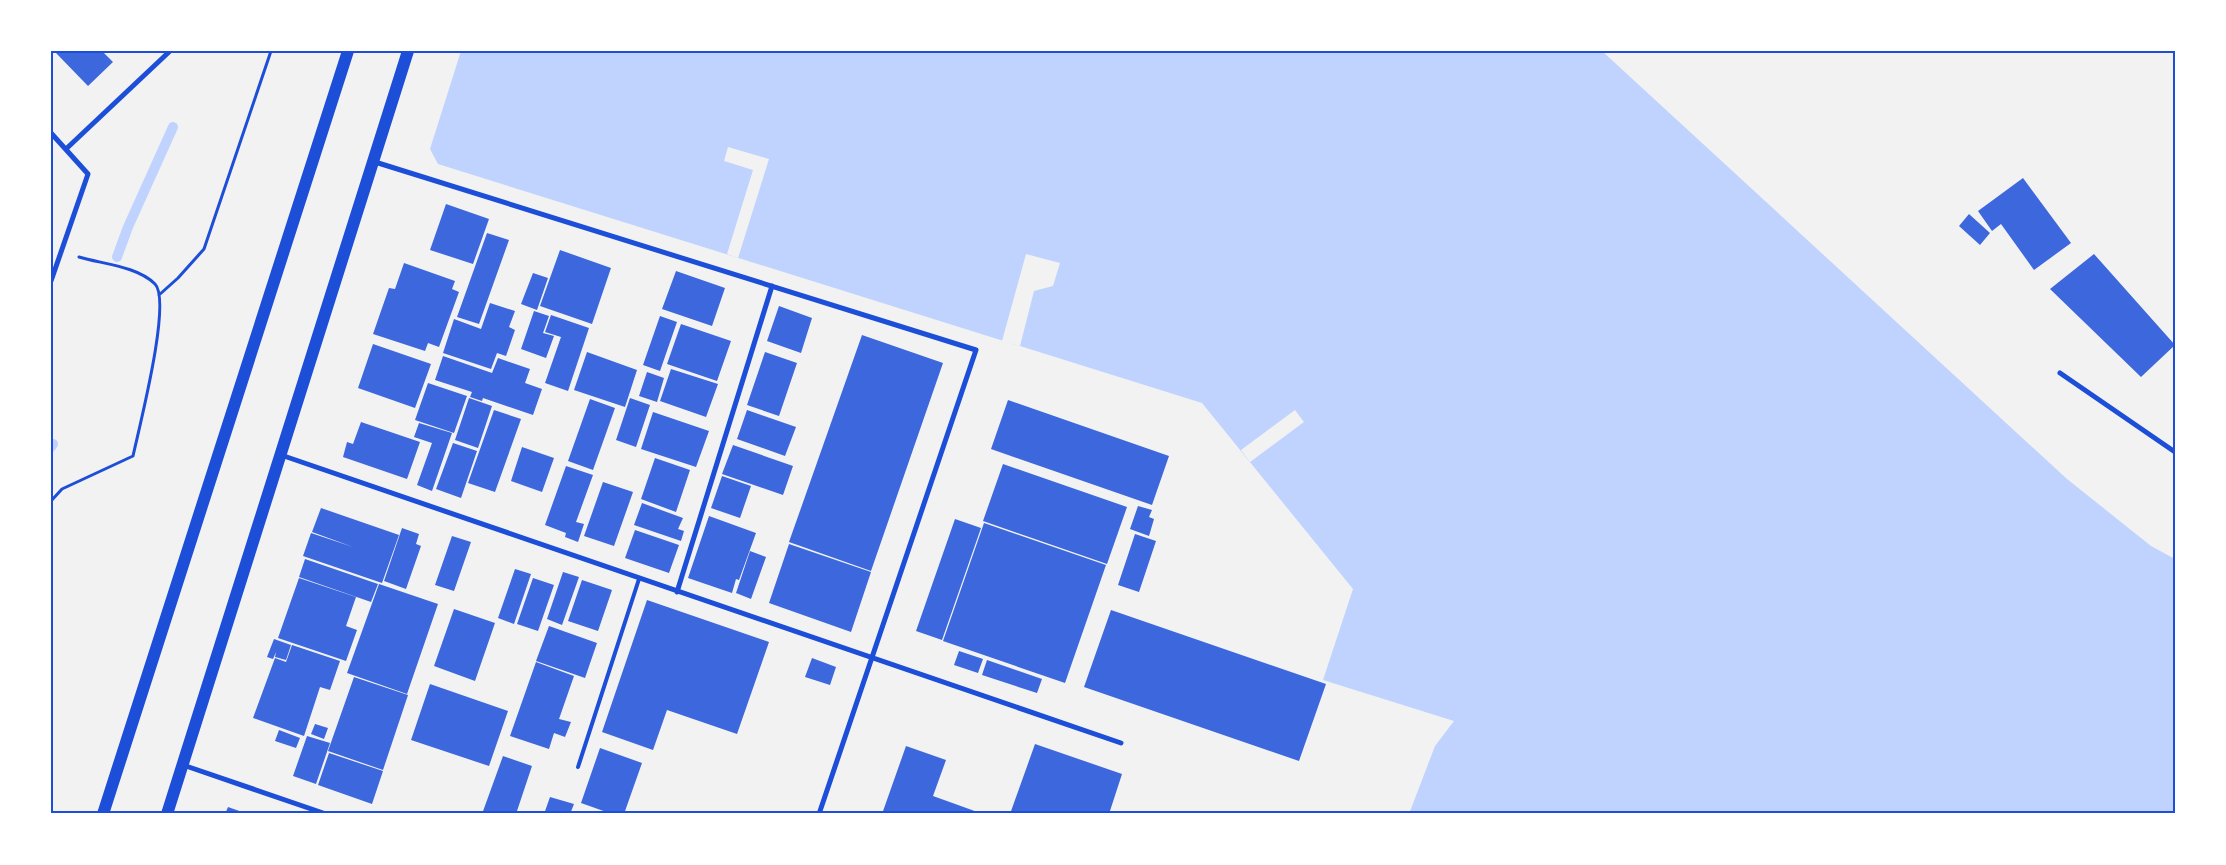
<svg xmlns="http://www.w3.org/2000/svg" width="2226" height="865" font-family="Bitter,serif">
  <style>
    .water { fill: #bfd3fe }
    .pier { fill: #f2f2f2 }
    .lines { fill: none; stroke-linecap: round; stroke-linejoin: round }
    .stream { stroke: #bfd3fe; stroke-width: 10 }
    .building { fill: #3d67dc }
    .path { stroke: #1d4ed8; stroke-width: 3 }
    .service { stroke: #1d4ed8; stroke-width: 4 }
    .minor { stroke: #1d4ed8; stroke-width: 5 }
    .primary { stroke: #1d4ed8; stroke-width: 12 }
    .neatline { fill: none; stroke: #1d4ed8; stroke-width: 2 }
  </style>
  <rect width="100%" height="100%" fill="#f2f2f2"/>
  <path class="water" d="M461,51H1602L2067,479L2151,546L2175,559V814H1409L1435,746L1454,721L1323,680L1353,589L1202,403L438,164L430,149Z"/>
  <path class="pier" d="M728,147L769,159L738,258L727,254L753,170L724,161Z
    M1026,254L1060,263L1053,286L1034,291L1020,346L1002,341Z
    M1295,410L1304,422L1250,462L1241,450Z"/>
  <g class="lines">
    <path class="stream" d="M117,257L128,227L173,127
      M51,447L53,444"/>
  </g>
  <path class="building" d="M59,51H102L113,62L88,86L56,53Z
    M2023,178L2071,243L2034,270L2001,224L1992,231L1978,211Z
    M446,204L489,219L473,264L430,250Z
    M1969,214L1990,233L1980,245L1959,226Z
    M487,233L509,240L479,324L457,317Z
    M560,250L611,268L592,324L540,306Z
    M2094,254L2175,345L2141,377L2050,289Z
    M404,263L455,281L452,289L459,292L439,347L428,343L425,351L373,334L389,288L395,289Z
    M676,271L725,288L712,326L662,309Z
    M533,273L548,278L537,310L521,304Z
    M490,303L515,311L509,327L515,330L506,356L497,353L491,369L443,353L454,319L481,329Z
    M779,306L812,318L801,353L767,341Z
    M534,311L549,316L543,333L554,336L546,358L521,349Z
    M551,315L589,328L568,391L545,383L561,337L545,332Z
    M660,316L677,322L660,371L643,365Z
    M681,324L731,341L717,381L667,364Z
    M862,335L943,363L871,571L789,542Z
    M373,344L431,364L415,408L358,388Z
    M587,352L637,370L625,407L574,390Z
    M765,352L797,363L779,416L747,405Z
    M443,356L492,373L498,358L530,369L525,383L542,389L533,415L483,398L482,401L470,397L472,392L435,380Z
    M671,369L718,384L706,417L660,401Z
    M647,372L664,378L657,402L639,396Z
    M428,383L467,396L454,433L415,420Z
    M469,398L492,406L478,448L455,440Z
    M630,398L650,405L636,447L616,440Z
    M590,399L615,408L593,470L568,461Z
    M1008,400L1169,456L1152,505L991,449Z
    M494,410L521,419L495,492L468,483Z
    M747,410L796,427L785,456L737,439Z
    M653,412L709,431L696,467L641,449Z
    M361,422L420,442L407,479L343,457L347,442L353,444Z
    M419,423L452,433L432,491L417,485L432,443L414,437Z
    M453,443L477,451L461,498L436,489Z
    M733,445L793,466L783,495L722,474Z
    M522,447L554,458L542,492L511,481Z
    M655,458L690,470L676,512L641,499Z
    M1003,464L1127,507L1107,564L983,521Z
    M566,466L593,475L576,522L584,524L578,542L565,537L566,533L545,525Z
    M722,476L751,486L740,518L711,508Z
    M603,482L633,492L614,546L584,536Z
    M642,503L683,518L678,529L684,531L681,541L634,525Z
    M1138,506L1152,510L1149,517L1154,519L1149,536L1130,529Z
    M321,508L399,535L382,583L303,556L311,533L353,547L312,532Z
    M709,516L756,533L739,580L736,579L732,593L688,578Z
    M955,519L981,528L942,640L916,631Z
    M984,523L1106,565L1065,683L943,641Z
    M402,528L419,534L416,544L421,546L406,589L384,581Z
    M635,530L679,545L669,573L625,558Z
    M1135,534L1156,541L1139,592L1118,585Z
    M452,536L471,542L454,591L435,585Z
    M789,544L871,572L851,632L769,603Z
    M750,551L766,557L751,599L736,593Z
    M305,559L378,584L371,602L299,577Z
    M515,569L531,574L514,624L498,618Z
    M563,572L579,577L562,625L547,619Z
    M299,578L356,597L346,626L357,630L346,661L278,638Z
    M533,578L554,585L538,631L517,624Z
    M582,580L612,590L598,631L568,621Z
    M379,584L438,604L407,694L347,673Z
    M647,600L769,642L737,734L667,710L653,750L602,732Z
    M454,609L495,623L475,681L434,666Z
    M1111,610L1326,684L1299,761L1084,687Z
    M549,626L597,643L585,678L536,661Z
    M274,639L291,645L286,660L275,657L276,652L273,659L267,657Z
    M292,645L340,661L330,690L320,687L304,736L253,718L275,658L286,662Z
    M959,651L983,659L978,673L954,665Z
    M812,658L836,667L830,685L805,677Z
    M987,660L1042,679L1037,693L982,675Z
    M536,662L574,676L559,719L571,722L565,737L554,733L549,749L510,736Z
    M354,677L408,695L383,770L328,751Z
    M430,684L508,711L489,766L411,740Z
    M315,724L328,728L324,739L311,734Z
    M279,730L300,738L296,748L275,741Z
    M307,736L330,743L316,784L293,776Z
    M1035,744L1122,774L1109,814H1010Z
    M906,746L946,760L933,796L983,814H882Z
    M600,748L642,763L624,814H612L581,803Z
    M329,753L383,771L372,804L318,785Z
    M503,756L532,766L516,814H482Z
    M550,797L574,804L570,814H544Z
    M228,807L245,813V814H225Z"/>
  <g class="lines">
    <path class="path" d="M159,295L178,278L204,249L271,51
      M51,501L62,489L133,456C139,428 172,301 155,284C137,266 102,264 79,257"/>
    <path class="service" d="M578,767L639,579"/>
    <path class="minor" d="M51,133L88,174L51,281
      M66,149L170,51
      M375,162L976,350L819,814
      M2060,373L2175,452
      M281,455L1121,743
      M677,592L772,286
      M183,765L326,814"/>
    <path class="primary" d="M103,814L348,51
      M167,814L408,51"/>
  </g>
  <rect width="2226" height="865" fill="none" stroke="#ffffff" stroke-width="105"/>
  <rect x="52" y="52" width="2122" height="760" class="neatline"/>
</svg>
